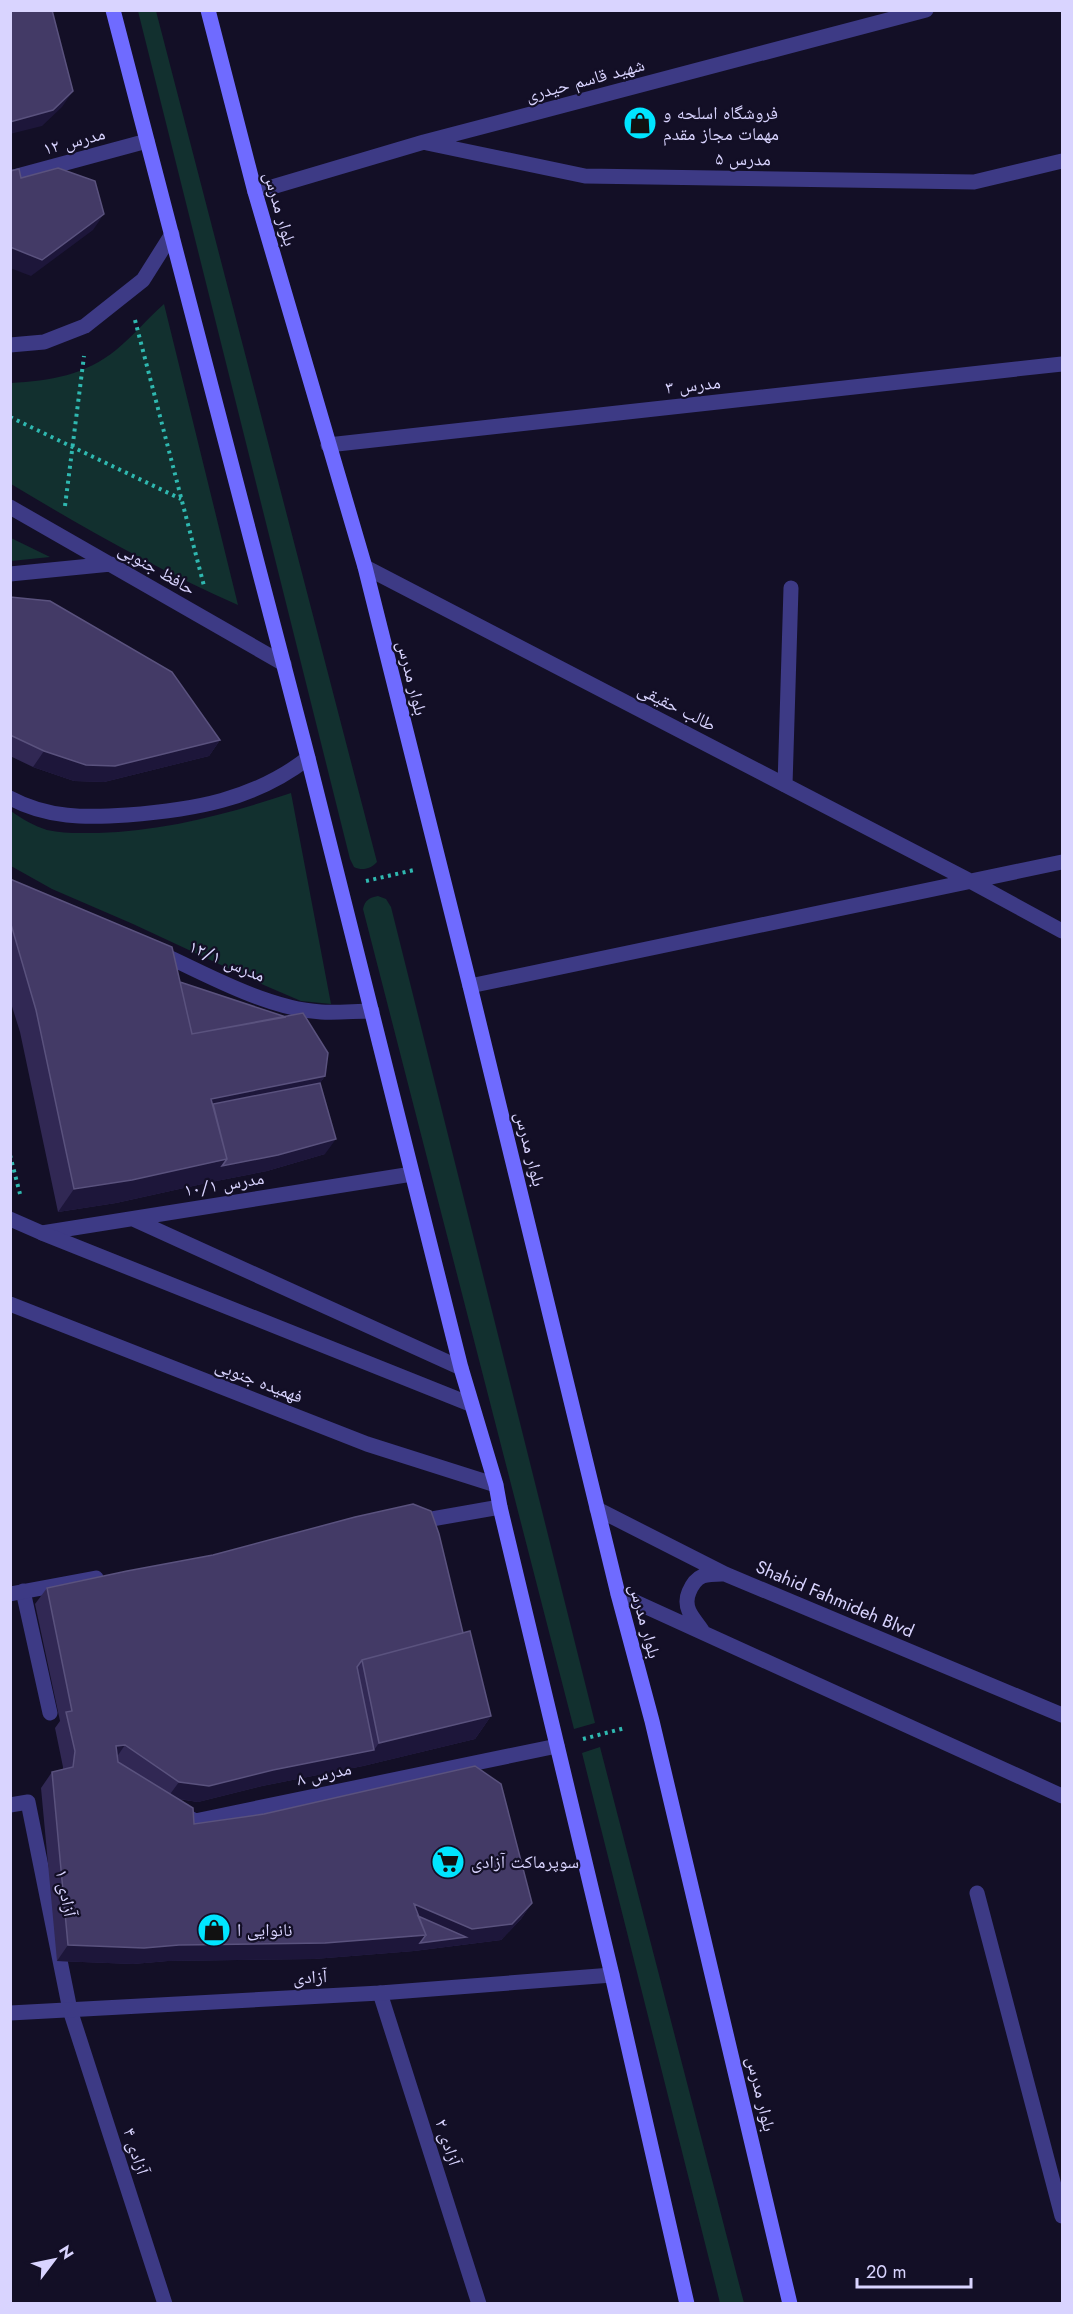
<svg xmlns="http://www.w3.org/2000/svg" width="1073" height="2314" font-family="Jost,'Noto Naskh Arabic',sans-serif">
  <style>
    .green { fill: #12302f }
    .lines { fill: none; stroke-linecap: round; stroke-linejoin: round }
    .path { stroke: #2fb8b0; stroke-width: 4; stroke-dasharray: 3 4.5; stroke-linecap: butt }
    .service { stroke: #3d3a85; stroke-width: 15 }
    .minor { stroke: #3d3a85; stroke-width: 15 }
    .tertiary { stroke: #3d3a85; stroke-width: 15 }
    .secondary { stroke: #6f6bff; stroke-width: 15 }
    .wall { fill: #312854 }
    .shaded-wall { fill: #1d163a }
    .building { fill: #433a66; stroke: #5a527e; stroke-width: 1.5 }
    .labels { text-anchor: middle; stroke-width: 4.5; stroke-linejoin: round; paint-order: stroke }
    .street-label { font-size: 18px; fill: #d9d4ff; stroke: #130f26 }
    .poi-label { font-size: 18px; fill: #d9d4ff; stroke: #130f26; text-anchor: start }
  </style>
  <rect width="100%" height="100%" fill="#130f26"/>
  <path class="green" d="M138,11H156L377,862C371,869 362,871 354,867L350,859Z
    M164,304L238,605C160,571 84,528 11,484V383C50,381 85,375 116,350C132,337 148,318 164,304Z
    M11,538L50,557L11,561Z
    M291,793L331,1004L301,1001L266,986L133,924L52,889L11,866V811C22,819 34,826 47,830C64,834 81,833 98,833C164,831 228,814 291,793Z
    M378,896L386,899L391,907L595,1723L574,1729L363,909C365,900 369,898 378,896Z
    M600,1747L744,2303H720L582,1753Z"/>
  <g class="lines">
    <path class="path" d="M135,320L204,586
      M10,417L181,499
      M65,506L84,356
      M366,881L414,870
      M10,1155L20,1194
      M583,1739L625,1728"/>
    <path class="service" d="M23,1591L50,1713
      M10,1805L28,1802L70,2010
      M178,1811L195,1821L557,1746"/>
    <path class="minor" d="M427,143L585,176L974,182L1062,161
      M10,178L147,141
      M255,192L424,142L926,10
      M328,445L1062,364
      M365,567L972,882L1062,931
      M785,785L791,588
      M10,798C47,818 86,818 127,815C193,810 254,800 308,758
      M156,951C205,974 268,1009 321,1012C338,1013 356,1011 372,1011
      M470,986L1062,862
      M133,1219L461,1368
      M42,1233L412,1174
      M597,1509L725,1574L1062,1715
      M415,1522L500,1507
      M10,1594L96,1578
      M618,1594L1062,1796
      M703,1632C699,1625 692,1618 689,1611C686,1604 686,1599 689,1592C697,1573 707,1574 725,1574
      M977,1893L1062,2216
      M380,1993L479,2304
      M70,2010L165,2304"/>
    <path class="tertiary" d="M10,345L44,342L85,326L143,280L172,234
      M10,507L284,664
      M10,574L111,564
      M10,1219L42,1233L470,1404
      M10,1304L367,1444L496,1485
      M10,2013L380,1993L612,1975"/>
    <path class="secondary" d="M113,10L308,758L461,1368L496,1485L500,1507L612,1975L687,2304
      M208,10L255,192L365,567L470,986L618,1594L652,1721L790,2304"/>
  </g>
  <path class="wall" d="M10,597L220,740L209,756L104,782L74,781L33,767L10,756Z
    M10,879L180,982L325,1076L320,1083L325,1154L267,1171L211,1182L116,1203L58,1212L20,1032L10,1000Z
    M47,1588L463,1633L491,1716L475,1739L363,1766L262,1786L198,1802L178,1799L194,1824L532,1903L521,1919L501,1940L414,1951L314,1959L168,1961L133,1964L57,1961L41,1788L52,1772L63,1769V1767L55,1728L60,1721L35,1604Z"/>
  <path class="shaded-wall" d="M73,91L62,107L42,126L10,134V122Z
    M104,214L93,230L31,276L10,268V247Z
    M220,740L209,756L104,782L74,781L33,767L44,751Z
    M325,1076L309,1099L210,1119L211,1099Z
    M336,1139L325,1154L267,1171L211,1182L116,1203L58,1212L74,1189Z
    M491,1716L475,1739L363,1766L262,1786L198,1802L168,1797L179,1782L273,1770L374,1750L379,1743Z
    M125,1745L114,1761L116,1746Z
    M532,1903L521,1919L501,1940L414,1951L314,1959L168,1961L133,1964L57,1961L68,1945H179L426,1935L447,1939L413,1925L414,1904Z"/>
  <path class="building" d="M10,10H52L73,91L53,110L10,122Z
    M58,168L95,181L104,214L42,260L10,247V171L19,169L21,178Z
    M10,597L50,601L172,672L220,740L115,766L86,765L44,751L10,735Z
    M10,879L172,947L192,1034L303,1013L328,1053L325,1076L211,1099L227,1159L132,1180L74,1189L36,1010L10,921Z
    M180,982L286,1017L192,1034Z
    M320,1083L336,1139L278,1155L222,1166L227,1159L213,1104Z
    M413,1504L431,1511L439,1534L463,1633L362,1660L357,1667L374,1750L273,1770L209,1786L179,1782L125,1745L116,1746L118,1762L193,1808L194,1824L264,1814L475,1766L501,1784L532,1903L512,1924L472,1929L414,1904L426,1935L325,1943L179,1945L144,1948L68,1945L52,1772L73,1767L75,1751L66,1712L72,1711L47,1588L127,1571L213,1555L355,1517Z
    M470,1631L491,1716L379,1743L362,1660Z
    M418,1916L466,1937L420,1943L426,1935Z"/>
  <defs>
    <g id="shop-disc" transform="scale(1.725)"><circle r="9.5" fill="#00e5ff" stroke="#130f26"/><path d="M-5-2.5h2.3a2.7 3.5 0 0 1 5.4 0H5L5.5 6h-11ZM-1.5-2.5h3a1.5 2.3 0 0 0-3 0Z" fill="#111"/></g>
    <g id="supermarket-disc" transform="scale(1.725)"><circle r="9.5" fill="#00e5ff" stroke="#130f26"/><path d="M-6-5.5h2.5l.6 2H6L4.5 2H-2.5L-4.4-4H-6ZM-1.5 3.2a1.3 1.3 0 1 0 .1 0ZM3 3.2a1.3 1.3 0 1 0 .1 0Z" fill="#111"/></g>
  </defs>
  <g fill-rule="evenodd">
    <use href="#shop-disc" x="640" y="123"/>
    <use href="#supermarket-disc" x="448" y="1862"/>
    <use href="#shop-disc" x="214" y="1930"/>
  </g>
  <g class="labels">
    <g class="street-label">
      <text transform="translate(585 80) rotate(-15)" y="6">شهید قاسم حیدری</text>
      <text transform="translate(74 141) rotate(-15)" y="6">مدرس ۱۲</text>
      <text transform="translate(743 159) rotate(1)" y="6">مدرس ۵</text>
      <text transform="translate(280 209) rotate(74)" y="6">بلوار مدرس</text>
      <text transform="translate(693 385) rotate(-6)" y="6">مدرس ۳</text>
      <text transform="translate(157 569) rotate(30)" y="6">حافظ جنوبی</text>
      <text transform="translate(412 678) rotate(76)" y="6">بلوار مدرس</text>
      <text transform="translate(677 707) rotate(27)" y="6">طالب حقیقی</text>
      <text transform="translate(227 961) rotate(23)" y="6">مدرس ۱۲/۱</text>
      <text transform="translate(530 1149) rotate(76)" y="6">بلوار مدرس</text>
      <text transform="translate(224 1184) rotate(-9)" y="6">مدرس ۱۰/۱</text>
      <text transform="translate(259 1381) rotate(21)" y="6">فهمیده جنوبی</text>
      <text transform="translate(835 1599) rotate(23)" y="6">Shahid Fahmideh Blvd</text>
      <text transform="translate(645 1621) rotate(75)" y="6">بلوار مدرس</text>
      <text transform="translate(324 1774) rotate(-12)" y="6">مدرس ۸</text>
      <text transform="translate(66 1893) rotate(79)" y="6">آزادی ۱</text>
      <text transform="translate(310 1977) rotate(-3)" y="6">آزادی</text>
      <text transform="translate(761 2094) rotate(77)" y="6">بلوار مدرس</text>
      <text transform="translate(448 2142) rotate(72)" y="6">آزادی ۲</text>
      <text transform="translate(136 2151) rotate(72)" y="6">آزادی ۴</text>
    </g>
    <g class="poi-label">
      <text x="663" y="119">فروشگاه اسلحه و<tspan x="663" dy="21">مهمات مجاز مقدم</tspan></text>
      <text x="471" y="1868">سوپرماکت آزادی</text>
      <text x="237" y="1936">نانوایی ا</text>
    </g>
  </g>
  <rect width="1073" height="2314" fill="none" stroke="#d9d4ff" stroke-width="24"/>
  <g transform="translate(54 2260) rotate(58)" stroke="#130f26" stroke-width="4.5" paint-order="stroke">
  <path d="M0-4.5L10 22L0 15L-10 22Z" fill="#d9d4ff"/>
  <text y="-9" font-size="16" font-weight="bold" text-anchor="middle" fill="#d9d4ff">N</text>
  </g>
  <path d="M857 2278v9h114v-9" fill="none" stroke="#d9d4ff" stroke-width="3"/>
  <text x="866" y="2278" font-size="18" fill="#d9d4ff" stroke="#130f26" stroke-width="4.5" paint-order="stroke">20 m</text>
</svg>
